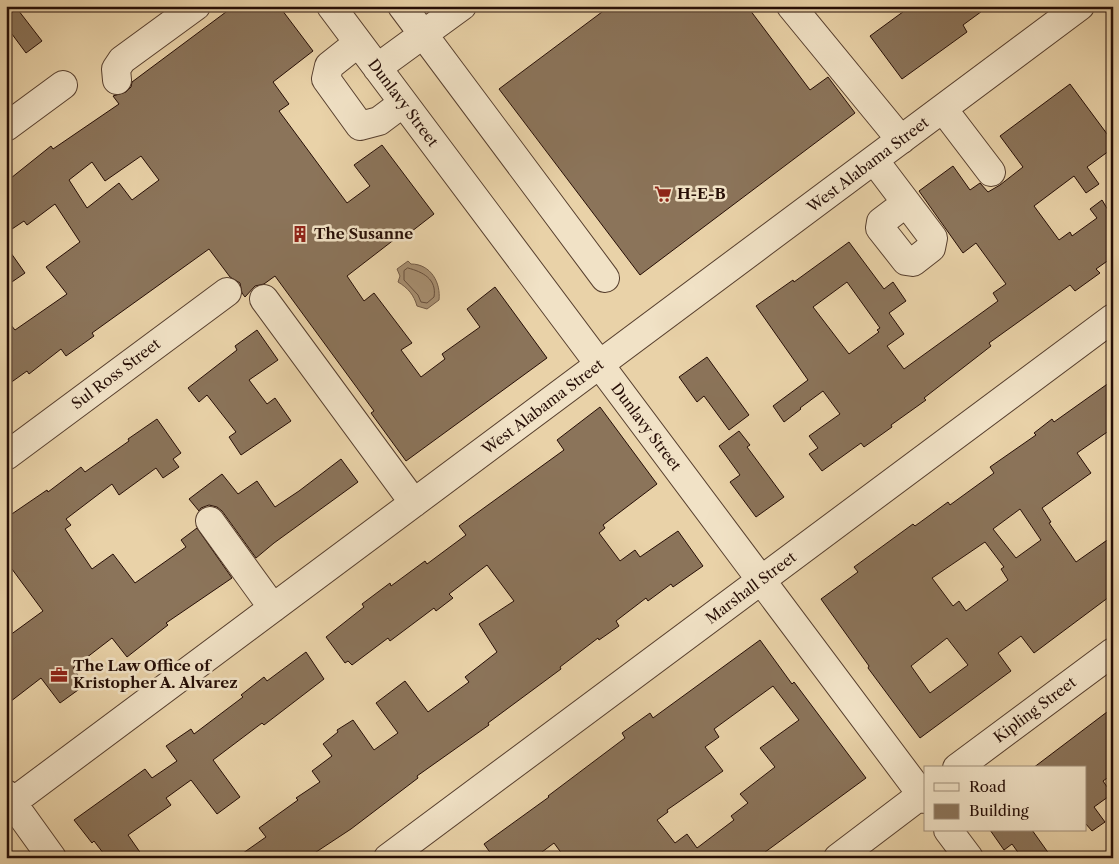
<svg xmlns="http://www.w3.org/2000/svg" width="1119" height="864" font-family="'Libre Caslon Text',serif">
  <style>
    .water { fill: #a78f71; stroke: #735b46 }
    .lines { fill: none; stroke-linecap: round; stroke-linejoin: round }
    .shore { stroke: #664e3c; stroke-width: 1 }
    .building { fill: #8b745a; stroke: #260e06; fill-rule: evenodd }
    .minor-casing { stroke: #573f2e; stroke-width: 30 }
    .minor { stroke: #f1e2c6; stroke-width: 28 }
    .labels { text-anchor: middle; stroke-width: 5; stroke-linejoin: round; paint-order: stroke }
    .street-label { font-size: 15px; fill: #260e06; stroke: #f1e2c6 }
    .poi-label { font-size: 15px; font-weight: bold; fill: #260e06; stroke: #f1e2c6; text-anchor: start }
  </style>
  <rect width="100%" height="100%" fill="#e9d2a8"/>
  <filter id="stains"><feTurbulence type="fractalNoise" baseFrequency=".004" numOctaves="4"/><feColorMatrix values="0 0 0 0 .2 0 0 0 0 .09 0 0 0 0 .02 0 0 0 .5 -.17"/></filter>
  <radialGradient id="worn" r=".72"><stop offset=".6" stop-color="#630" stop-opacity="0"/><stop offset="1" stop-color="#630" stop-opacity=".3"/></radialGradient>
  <path class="water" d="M408,261L411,264C431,264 441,283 439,300L427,309L417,306C414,295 408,288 398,282L400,276L397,269Z"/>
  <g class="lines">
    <path class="shore" d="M408,268C423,272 437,279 434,297L427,303L421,302L418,295L404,280V271Z"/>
  </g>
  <path class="building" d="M6,6H15L42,41L26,53L6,26Z
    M234,6H279L313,51L273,82L289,104L279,111L347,203L370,186L354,165L382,145L434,214L407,235L404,232L347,276L364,301L374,293L412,343L401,350L421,377L445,359L442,354L480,327L467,309L495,287L547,358L406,461L371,413L374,411L275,276L264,284L255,286L245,297L242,293L240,283L230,277L209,249L92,333L94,336L66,356L61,349L29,374L27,371L6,386V319L15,330L67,294L46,267L80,242L55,204L27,225L24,221L6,233V182L51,146L53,149L119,104L113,96L126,92L131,87L132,82ZM141,156L159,180L132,200L119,183L87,208L69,180L92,162L105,181Z
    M610,6H747L810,90L828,77L855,113L640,275L499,89Z
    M911,6H989L963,25L967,32L902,79L870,36Z
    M1070,84L1113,142V148L1087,167L1099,184L1086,193L1074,176L1034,206L1059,240L1070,232L1072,236L1097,218L1090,209L1102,200L1108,210L1113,207V257L1096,269L1100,273L1075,291L1070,285L989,343L991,346L924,398L926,400L891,425L892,427L864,447L861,443L822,471L809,454L818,448L809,436L840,414L823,391L800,408L801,409L784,422L773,406L808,380L756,306L793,280L794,282L849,242L884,289L893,282L906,301L889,313L904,334L887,346L904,369L998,301L993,293L1006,284L976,243L963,253L919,191L953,166L970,190L980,183L988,192L1000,185L1023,167L1000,136ZM847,282L880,328L877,330L879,332L849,354L813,307Z
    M6,246L25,273L6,286Z
    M257,330L278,360L249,380L267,404L275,398L291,421L241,455L229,437L236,432L207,395L199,402L188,388L237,350L235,346Z
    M707,357L749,415L729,430L704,396L697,402L679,377Z
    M1113,380V428L1077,453L1091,473L1042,508L1051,522L1049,523L1076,562L1113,536V594L1034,653L1021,636L998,653L1011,671L920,738L868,668L869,666L821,599L858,572L854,567L913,524L915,526L948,502L950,505L994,473L990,467L1036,435L1034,433L1052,419L1054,422ZM1020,509L1041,540L1016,558L993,529ZM985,542L1004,567L1001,569L1008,580L966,611L959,601L953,606L932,578ZM947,638L968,665L930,693L911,666Z
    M600,407L657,484L603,525L605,528L599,533L620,561L635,550L640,557L678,531L703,566L673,587L671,584L648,601L646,598L616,621L619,626L599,640L598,638L560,667L561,669L488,723L489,725L417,776L418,778L351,829L307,858H236L266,837L259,828L298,800L296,798L320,782L312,771L332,756L323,744L338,732L337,730L353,720L374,750L398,733L376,703L405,681L428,712L469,682L465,677L497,652L479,624L514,601L487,565L449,594L453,598L436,611L434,608L390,641L388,638L352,665L348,661L345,663L326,637L364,607L362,604L390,583L391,586L425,561L427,564L466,535L459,526L564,450L557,440Z
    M157,419L181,453L173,459L179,467L163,478L156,468L119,495L112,484L66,519L71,525L65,529L92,569L113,554L135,583L186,547L181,540L197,528L232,578L166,623L168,625L127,657L112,638L73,668L85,685L60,703L41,678L6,705V638L43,611L6,561V518L47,490L48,492L81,467L85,472L129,441L128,439Z
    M739,431L750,445L747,447L784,497L756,517L730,482L740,475L719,446Z
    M341,459L358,482L274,543L256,558L222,511L217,507L209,505L201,508L199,511L189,499L222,474L238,494L257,481L275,507L299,491Z
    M760,640L792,684L794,682L866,778L757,858H565L554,843L534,858H494L484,844L549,797L548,796L625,738L622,733L650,713L653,718ZM773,686L799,720L760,748L775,767L740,794L748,803L731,816L734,820L697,848L687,834L675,843L657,820L668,812L667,810L723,771L705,747L719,737L714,729Z
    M306,652L324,679L264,725L262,723L213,760L240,797L217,814L191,780L166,798L171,805L128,835L144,858H107L94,841L92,843L74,820L145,769L152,778L177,761L166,746L191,729L194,734L243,697L241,695L264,677L267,681Z
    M1107,712L1113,720V774L1103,781L1112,794L1094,807L1105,822L1092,831L1085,823V768H1033Z
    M990,830H1032L1052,858H1022L1012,844L1004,850Z"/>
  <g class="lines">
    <g class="minor-casing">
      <path id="minor" d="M331,6L925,799
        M402,6L605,278
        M791,6L901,140
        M358,43L329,66L326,79L360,126L379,121L403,103
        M377,68L462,6
        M117,80L116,69L122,60L196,6
        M943,109L991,172
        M6,127L63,85
        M874,160L933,238L931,248L913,262L906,261L880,228L881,222L906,203
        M264,299L414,503
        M6,456L227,292
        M210,521L273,608
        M957,768L1113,652
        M6,794L52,858
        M6,807L1080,6
        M948,830L969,858
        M388,858L1113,318
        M838,858L925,792"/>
    </g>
    <use href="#minor" class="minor"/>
  </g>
  <defs>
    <g id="supermarket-bare" transform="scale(1.35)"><path d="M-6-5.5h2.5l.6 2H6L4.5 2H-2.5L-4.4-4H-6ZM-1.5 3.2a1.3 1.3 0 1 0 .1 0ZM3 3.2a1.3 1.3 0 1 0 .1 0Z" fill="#8f2418" stroke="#f1e2c6" stroke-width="2.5" paint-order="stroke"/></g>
    <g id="building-bare" transform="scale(1.35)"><path d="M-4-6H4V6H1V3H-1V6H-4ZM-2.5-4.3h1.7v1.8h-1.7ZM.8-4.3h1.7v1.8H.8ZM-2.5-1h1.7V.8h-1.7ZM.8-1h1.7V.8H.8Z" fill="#8f2418" stroke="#f1e2c6" stroke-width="2.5" paint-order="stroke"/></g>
    <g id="office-bare" transform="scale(1.35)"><path d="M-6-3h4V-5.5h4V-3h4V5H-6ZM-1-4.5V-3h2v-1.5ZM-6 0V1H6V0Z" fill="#8f2418" stroke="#f1e2c6" stroke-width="2.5" paint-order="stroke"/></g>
  </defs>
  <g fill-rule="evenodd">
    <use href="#supermarket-bare" x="663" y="194"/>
    <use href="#building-bare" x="300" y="234"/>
    <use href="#office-bare" x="59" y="675"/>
  </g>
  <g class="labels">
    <g class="street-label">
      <text transform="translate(403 103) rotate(53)" y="5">Dunlavy Street</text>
      <text transform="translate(868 165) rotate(-37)" y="5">West Alabama Street</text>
      <text transform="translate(116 374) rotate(-37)" y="5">Sul Ross Street</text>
      <text transform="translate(543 407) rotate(-37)" y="5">West Alabama Street</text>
      <text transform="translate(646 427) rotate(53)" y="5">Dunlavy Street</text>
      <text transform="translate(751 588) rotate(-37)" y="5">Marshall Street</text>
      <text transform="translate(1035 710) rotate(-37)" y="5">Kipling Street</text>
    </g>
    <g class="poi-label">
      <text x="677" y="199">H-E-B</text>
      <text x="314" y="239">The Susanne</text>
      <text x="73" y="671">The Law Office of<tspan x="73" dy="17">Kristopher A. Alvarez</tspan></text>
    </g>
  </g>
  <rect width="1119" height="864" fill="none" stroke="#e9d2a8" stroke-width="25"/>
  <rect x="8" y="8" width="1104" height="849" fill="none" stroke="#260e06" stroke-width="2.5"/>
  <rect x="12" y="12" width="1094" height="839" fill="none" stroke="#260e06"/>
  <rect x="924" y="766" width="162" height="65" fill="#f1e2c6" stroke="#a08d79"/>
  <rect x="934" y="783" width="25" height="8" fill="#f1e2c6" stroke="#a08d79"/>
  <text x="969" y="792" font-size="15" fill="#260e06">Road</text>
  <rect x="934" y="804" width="25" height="15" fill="#8b745a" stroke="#a08d79"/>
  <text x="969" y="816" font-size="15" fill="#260e06">Building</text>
  <rect width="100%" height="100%" filter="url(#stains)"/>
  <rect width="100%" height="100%" fill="url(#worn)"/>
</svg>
